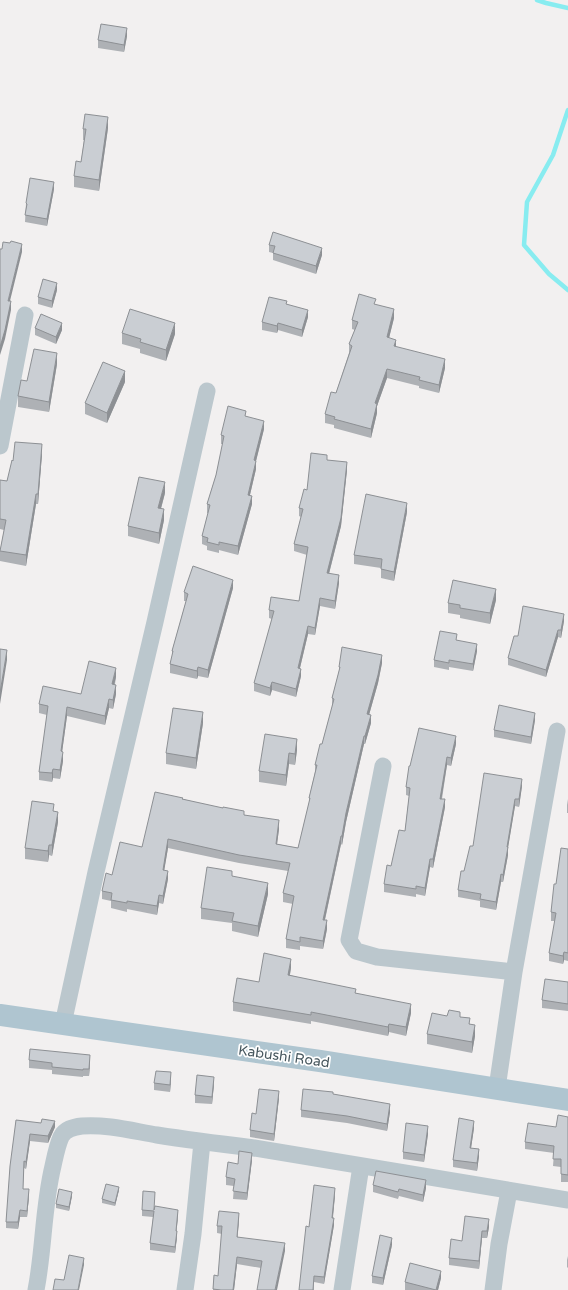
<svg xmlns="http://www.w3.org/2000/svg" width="568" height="1290" font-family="'Varela Round',sans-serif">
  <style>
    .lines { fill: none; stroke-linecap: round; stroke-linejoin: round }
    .stream { stroke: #88ecf0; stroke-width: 4.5 }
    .minor { stroke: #bbc7cd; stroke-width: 17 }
    .major { stroke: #afc5d0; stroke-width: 22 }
    .wall { fill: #aeb1b5 }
    .shaded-wall { fill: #8d9094 }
    .building { fill: #caced3; stroke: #8d9094 }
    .labels { text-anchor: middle; stroke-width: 3.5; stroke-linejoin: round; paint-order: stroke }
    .street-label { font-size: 14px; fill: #47575e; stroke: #fff }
  </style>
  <rect width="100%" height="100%" fill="#f2f0f0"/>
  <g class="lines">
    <path class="stream" d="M537,0L546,3L568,8
      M568,110L553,155L527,202L524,245L549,274L568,290"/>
    <path class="minor" d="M0,446L25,315
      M383,766L349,940L356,951L377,957L514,972
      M63,1024L96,872L155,622L207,391
      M497,1088L514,972L557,731
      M36,1290C44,1249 43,1207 53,1166C55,1157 57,1146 61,1137C65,1129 73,1127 82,1126C106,1124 133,1131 157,1135C189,1140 221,1144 254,1148L568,1200
      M185,1290L193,1234L202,1142
      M342,1290L361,1166
      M493,1290L499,1244L509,1191"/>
    <path class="major" d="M0,1015L320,1061L568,1100"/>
  </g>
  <path class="wall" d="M127,36L124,52L98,48V40Z
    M108,128L99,191L74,187V176L81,162L84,140H83V129Z
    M54,189L47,226L25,222L26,203Z
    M269,245L322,255L316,274L273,260V253L269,252Z
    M57,290L52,308L38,304V297Z
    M287,304L308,317L302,337L278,330L277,333L262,330V322Z
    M376,305L394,318L389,338L396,347L445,368L439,393L419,388V386L387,378L377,406V413L371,438L334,428V425L325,423V414L336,393L349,353V344L355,330L352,329V320Z
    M35,328L62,330L56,344L35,335Z
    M122,333L175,334L166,361L140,353V349L122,344Z
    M57,364L49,412L18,407V396Z
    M125,382L107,423L85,414V403Z
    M246,416L264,429L256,461V469L250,495L252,504L238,555L219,550V553L207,550V546L202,544V536L208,513H207V504L216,475L223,444H221V435Z
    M42,454L38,504H36L26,566L0,561V551L4,530L0,529V480L7,481L13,461Z
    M327,460L347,470L341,526L329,574L339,583L335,609L320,606L315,635L308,634L300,668L301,676L296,697L272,690L270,696L254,691V683L272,619L269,618V610L299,601L307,555L294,551V544L301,517L299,516V508L307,490Z
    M165,493L161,509L164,520L159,544L128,536V526Z
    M407,512L394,581L381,578V568L354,564V555Z
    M233,588L208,678L198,676L197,679L170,673V664L172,656V651L186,601H184V592Z
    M496,600L490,624L460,618V615L448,613V603Z
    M564,621L561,638L558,637L546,677L508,665V658L518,636Z
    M457,640L477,651L473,671L449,667V670L434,667V660Z
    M382,663L378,683L369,715L371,723L365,744H364L346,822L342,845L341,844L325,920L327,929L323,949L300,946V950L286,948V939L293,904L283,902V893L288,871L239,863L168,848L164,870L168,879L163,904L159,903L157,915L127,909V912L111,908V901L102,899V891L112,875L142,847L183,799L244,815L279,829L277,844L298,848L309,803V798L315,772V765L322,744L332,707V698L339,671V667Z
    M116,677L115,684L116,694L113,709L109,708L105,725L67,716L62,752L63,761L60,779L53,778L52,782L39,780V772L47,715L39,713V704L81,694Z
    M535,720L531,744L494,737V730Z
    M203,723L196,769L166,764V753Z
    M297,739V750L295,765L289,764L286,786L259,782V771Z
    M456,744L451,766L447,765L442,799L445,807L433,868L430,867L425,896L416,894V897L384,892V884L405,831L409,796L406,795V787L410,766Z
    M522,786L519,807L515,806L508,847V855L503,882H501L496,910L480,907V901L458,897V890L473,846Z
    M568,799V813H567V805Z
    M54,811L58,822L52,856L49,855L48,862L25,859V848Z
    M568,849V961L564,960L563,964L549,961V953L555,921H551V912L556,884Z
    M232,876L268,894L258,937L232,931V923L201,919V908Z
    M291,968L290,975L356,993L411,1013L406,1036L389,1032L388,1036L311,1021V1024L233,1011V1002L259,982Z
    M568,982V1011L542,1008V1000Z
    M447,1016L460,1017L470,1024L475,1036L472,1053L427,1044V1034Z
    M29,1060L90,1063L89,1076H83V1077L52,1074V1070L29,1068Z
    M171,1080L170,1092L154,1090V1083Z
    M214,1084L212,1104L195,1103V1095Z
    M333,1094L390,1112L387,1131L347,1123L301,1117V1110Z
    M279,1098L274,1141L250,1137V1130L256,1114Z
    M568,1117V1182H561V1167L553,1166L554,1153L525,1149V1142L556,1127Z
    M16,1120L55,1127L48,1143L30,1141L26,1169L24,1168L23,1189L29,1196L27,1217H20L18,1229L6,1228V1222Z
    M474,1128L471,1148L479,1156L477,1171L453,1167V1160Z
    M428,1134L424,1162L403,1159V1152Z
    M252,1160L247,1200L233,1199L234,1186L226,1185V1177L238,1164Z
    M373,1185L426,1188L423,1202L399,1196L398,1199L373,1192Z
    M119,1190L115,1206L102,1203V1199Z
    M335,1195L333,1218L334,1225L324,1284L314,1282V1290H299L309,1227Z
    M72,1196L69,1211L56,1208V1204Z
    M155,1207L178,1216L176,1231L177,1237L175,1253L150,1250V1243L153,1217L142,1216V1210Z
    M239,1220L237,1237L285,1251L261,1268L237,1264L234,1290H213L214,1275L218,1276L222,1234L217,1233V1226Z
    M489,1227L487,1238H482L479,1269L449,1265V1258L462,1241Z
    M392,1245L383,1285L372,1283V1276Z
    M568,1256V1268L567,1267V1260Z
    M441,1278L438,1290H405V1282Z"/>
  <path class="shaded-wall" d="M127,28V36L124,52V45Z
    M108,117V128L99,191V180Z
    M54,182V189L47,226V219Z
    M22,244V252L8,309V301Z
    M322,248V255L316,274V266Z
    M57,283V290L52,308V301Z
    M11,301V310L5,339L0,355V347Z
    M394,309V318L387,346V337Z
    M308,310V317L302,337V330Z
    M62,323V330L56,344V337Z
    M175,323V334L166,361V350Z
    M278,323V330L277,333V326Z
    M396,340V349L394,346Z
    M57,353V364L49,412V402Z
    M445,359V368L439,393V385Z
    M387,369V378L377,406V413L371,438V429L375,403Z
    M125,371V382L107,423V413Z
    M264,421V429L254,469V460Z
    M42,444V454L38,504V494Z
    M256,461V469L248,503V495Z
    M347,462V470L341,526L327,581V573Z
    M165,482V493L158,519V508Z
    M36,494V504L26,566V555Z
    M252,496V504L238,555V546Z
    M407,503V512L394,581V572Z
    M164,509V520L159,544V533Z
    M339,575V583L335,609V601Z
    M233,580V588L208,678V670Z
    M496,589V600L490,624V613Z
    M320,598V606L315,635V628Z
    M564,614V621L561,638V630Z
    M308,626V634L298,676V668Z
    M558,630V637L546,677V670Z
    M477,644V651L473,671V664Z
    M7,650V660L0,704V693Z
    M382,655V663L378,683L367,722V714Z
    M198,667V676L197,679V671Z
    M116,668V677L112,693V684Z
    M301,669V676L296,697V689Z
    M272,682V690L270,696V688Z
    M116,685V694L113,709V700Z
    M109,699V708L105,725V716Z
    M67,707V716L61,760V751Z
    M203,712V723L196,769V758Z
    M535,713V720L531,744V737Z
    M371,715V723L365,744V736Z
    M364,736V744L346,822L342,845V836L346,813Z
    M456,736V744L451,766V758Z
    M297,739V750L295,765V754Z
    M63,752V761L60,779V770Z
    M289,753V764L286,786V775Z
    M447,757V765L440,807V799Z
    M53,769V778L52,782V773Z
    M522,779V786L519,807V799Z
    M445,799V807L433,868V859Z
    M515,799V806L507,854V847Z
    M58,812V822L52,856V845Z
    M279,820V829L276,852V844Z
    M341,836V844L323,928V920Z
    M168,839V848L163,878V870Z
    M49,845V855L48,862V851Z
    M508,847V855L503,882V875Z
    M430,859V867L425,896V888Z
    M168,871V879L163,904V896Z
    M501,874V882L496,910V902Z
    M268,883V894L258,937V926Z
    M159,895V903L157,915V906Z
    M327,920V929L323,949V941Z
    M564,952V960L563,964V956Z
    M291,959V968L288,984V975Z
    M411,1004V1013L406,1036V1027Z
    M389,1024V1032L388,1036V1027Z
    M475,1025V1036L472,1053V1042Z
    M90,1055V1063L89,1076V1069Z
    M171,1072V1080L170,1092V1085Z
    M214,1077V1084L212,1104V1097Z
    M279,1091V1098L274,1141V1134Z
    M390,1104V1112L387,1131V1124Z
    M55,1121V1127L48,1143V1136Z
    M474,1121V1128L470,1155V1148Z
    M428,1126V1134L424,1162V1155Z
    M30,1134V1141L26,1169V1162Z
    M479,1149V1156L477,1171V1163Z
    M252,1153V1160L247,1200V1193Z
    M426,1180V1188L423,1202V1195Z
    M119,1187V1190L115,1206V1203Z
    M335,1188V1195L332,1225V1218Z
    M29,1189V1196L27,1217V1211Z
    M72,1192V1196L69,1211V1207Z
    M20,1210V1217L18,1229V1222Z
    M178,1210V1216L176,1237V1231Z
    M239,1213V1220L237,1244V1237Z
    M334,1218V1225L324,1284V1277Z
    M489,1219V1227L487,1238V1231Z
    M177,1231V1237L175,1253V1247Z
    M482,1231V1238L479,1269V1261Z
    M392,1238V1245L383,1285V1278Z
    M285,1243V1251L277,1290H275Z
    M237,1257V1264L234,1290H233Z
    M84,1258V1265L79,1290H78Z
    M441,1271V1278L438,1290H436Z"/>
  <path class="building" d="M101,24L127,28L124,45L98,40Z
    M85,114L108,117L99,180L74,176L76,161L81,162L86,129H83Z
    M30,178L54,182L47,219L25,215L27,204L26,203Z
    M273,232L322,248L316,266L273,253L275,246L269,245Z
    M11,241L22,244L8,301H11L5,330L0,347V249H2L3,242L10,243Z
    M43,279L57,283L52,301L38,297Z
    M359,294L376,299L374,304L394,309L387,337L396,340L394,346L445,359L439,385L419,380L420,377L387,369L375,403L377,404L371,429L334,419L335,417L325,414L331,392L336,393L352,346L349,344L358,322L352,320Z
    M269,297L287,301L286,304L308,310L302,330L278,323L277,326L262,322Z
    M130,309L175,323L166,350L140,342L141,339L122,333Z
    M41,314L62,323L56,337L35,328Z
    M34,349L57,353L49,402L18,396L21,380L27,381Z
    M103,362L125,371L107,413L85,403Z
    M228,406L246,411L245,416L264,421L254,460L256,461L248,495L252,496L238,546L219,542V545L207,542L208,538L202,536L210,505L207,504L216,475L224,436L221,435Z
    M15,442L42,444L38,494H36L26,555L0,551L6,520L0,519V480L7,481L12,460L13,461Z
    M311,453L327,455V460L347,462L341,518L327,573L339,575L335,601L320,598L315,628L308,626L298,668L301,669L296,689L272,682L270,688L254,683L274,611L269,610L271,597L299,601L308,547L294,544L303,509L299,508L304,489L307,490Z
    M139,477L165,482L158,508L164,509L159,533L128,526Z
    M366,494L407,503L394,572L381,569L382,559L354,555Z
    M193,566L233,580L208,670L198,667L197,671L170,664L173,651H172L188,594L184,592Z
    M453,580L496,589L490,613L460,608V605L448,603Z
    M523,606L564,614L561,630H558L546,670L508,658L514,636H518Z
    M440,631L457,634L456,640L477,644L473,664L449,660V663L434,660Z
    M342,647L382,655L378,675L367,714L371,715L365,736H364L346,813L342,836H341L323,920H327L323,941L300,937V942L286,939L294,896L283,893L290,863L239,855L168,839L163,870L168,871L163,896L159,895L157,906L127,901V903L111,900L112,893L102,891L106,873L112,875L120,842L142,847L155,792L183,798L182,799L223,808V807L244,811V815L279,820L276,844L298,848L310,798H309L317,765H315L320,744H322L334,699L332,698L340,667H339Z
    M0,649L7,650L0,693Z
    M89,661L116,668L112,684L116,685L113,700L109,699L105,716L67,707L61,751L63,752L60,770L53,769L52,773L39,772L48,706L39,704L43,686L81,694Z
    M499,705L535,713L531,737L494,730Z
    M173,708L203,712L196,758L166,753Z
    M419,728L456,736L451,758L447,757L440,799H445L433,859H430L425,888L416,886V889L384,884L387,865L391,866L399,830L405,831L410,788L406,787L409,766H410Z
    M265,734L297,739L295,754L289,753L286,775L259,771Z
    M484,773L522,779L519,799H515L507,847H508L503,875L501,874L496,902L480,899L481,894L458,890L461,871H464L470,846H473Z
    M32,801L54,804L53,811L58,812L52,845H49L48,851L25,848Z
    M561,848L568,849V953L564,952L563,956L549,953L556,913L551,912L554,884H556Z
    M207,867L232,871V876L268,883L258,926L232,921L234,913L201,908Z
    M264,953L291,959L288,975L356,989L355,993L411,1004L406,1027L389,1024L388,1027L311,1012V1015L233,1002L237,978L259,982Z
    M545,979L568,982V1004L542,1000Z
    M449,1010L460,1012V1017L470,1018L469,1024L475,1025L472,1042L427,1034L432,1013L447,1016Z
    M30,1049L90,1055L89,1069H83V1070L52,1067V1063L29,1060Z
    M156,1071L171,1072L170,1085L154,1083Z
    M197,1075L214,1077L212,1097L195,1095Z
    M259,1089L279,1091L274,1134L250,1130L252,1113L256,1114Z
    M303,1089L333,1092V1094L390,1104L387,1124L347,1116L301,1110Z
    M558,1115L568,1117V1175L561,1174V1159H553L554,1146L525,1142L528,1123L556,1127Z
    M459,1118L474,1121L470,1148L479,1149L477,1163L453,1160Z
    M42,1119L55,1121L48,1136L30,1134L26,1162L24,1161L23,1189H29L27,1211L20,1210L18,1222H6L10,1166L16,1120L41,1123Z
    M406,1123L428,1126L424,1155L403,1152Z
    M239,1151L252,1153L247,1193L233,1191L235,1179L226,1177L228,1162L238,1164Z
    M376,1171L426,1180L423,1195L399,1189L398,1192L373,1185Z
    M106,1184L119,1187L115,1203L102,1199Z
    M314,1185L335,1188L332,1218H334L324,1277L314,1276L313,1290H299L306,1226L309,1227Z
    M59,1189L72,1192L69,1207L56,1204Z
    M143,1191L155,1192L154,1210L155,1206L178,1210L176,1231H177L175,1247L150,1243L154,1211L142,1210Z
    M219,1211L239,1213L237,1237L285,1243L275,1290H257L262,1261L237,1257L233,1290H221L213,1289L214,1275L218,1276L222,1226H217Z
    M465,1216L489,1219L487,1231H482L479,1261L449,1258L451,1239L462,1241Z
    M380,1235L392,1238L383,1278L372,1276Z
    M69,1255L84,1258L78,1290H53L55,1279L64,1280Z
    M410,1263L441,1271L436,1290L405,1282Z"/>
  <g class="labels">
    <g class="street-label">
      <text transform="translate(284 1056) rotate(8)" y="5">Kabushi Road</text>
    </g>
  </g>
</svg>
